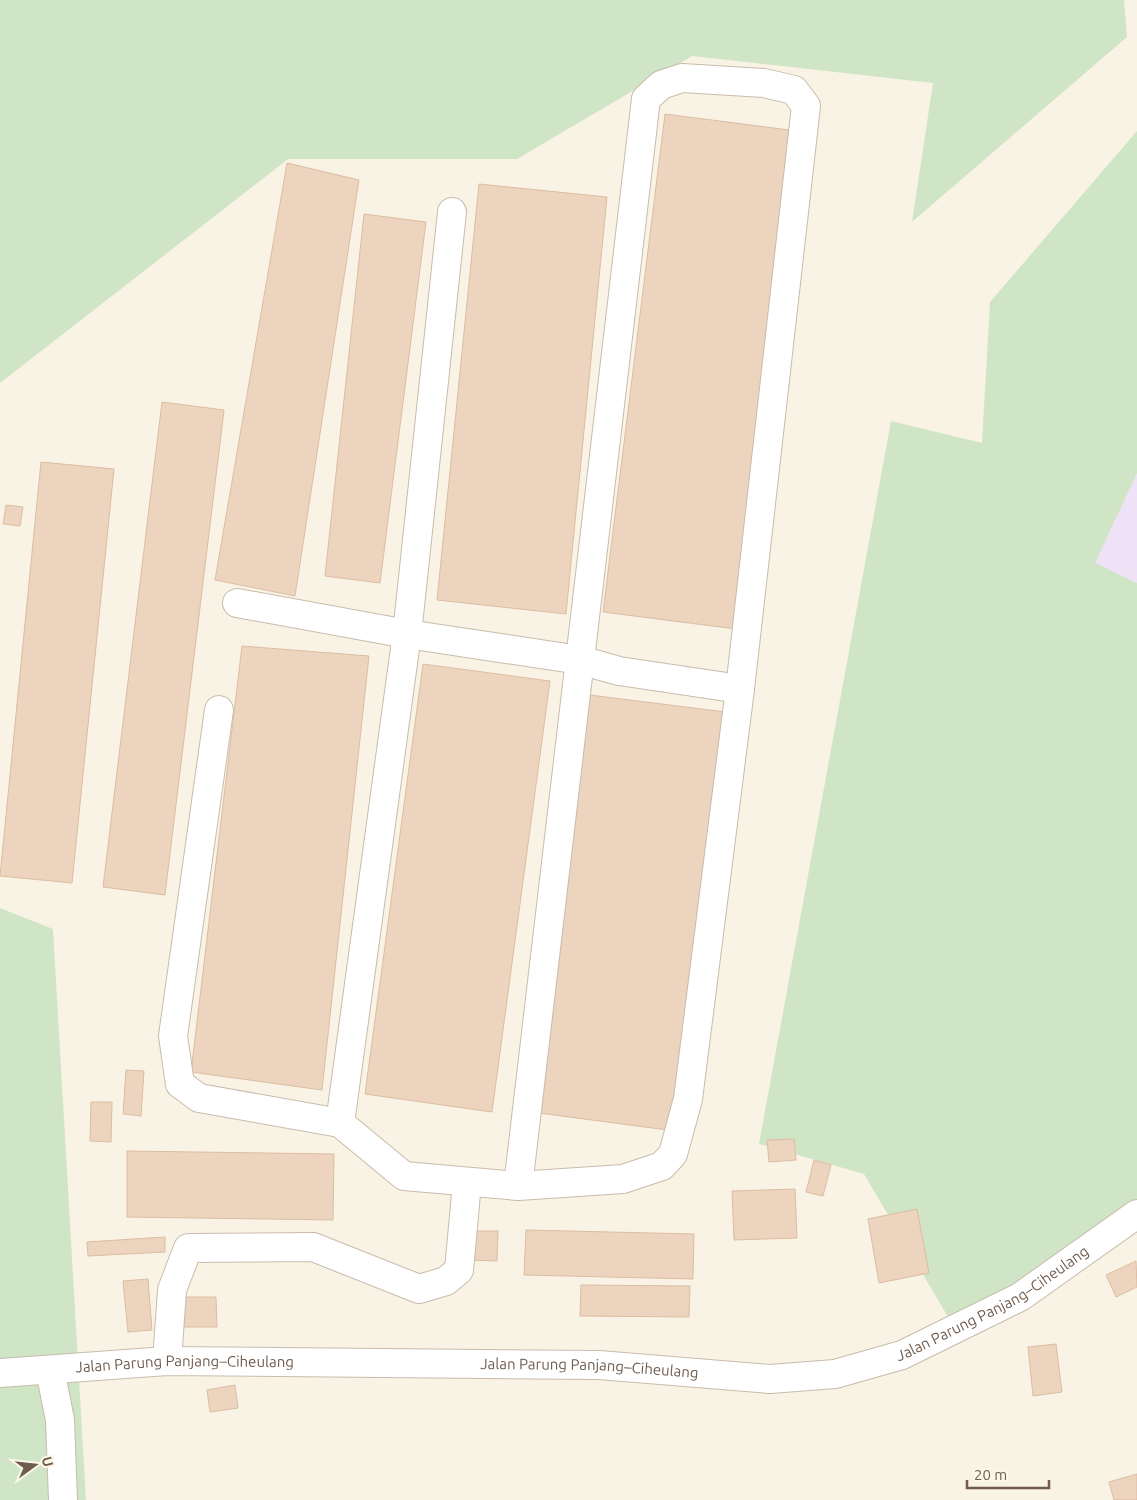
<svg xmlns="http://www.w3.org/2000/svg" width="1137" height="1500" font-family="Ubuntu,sans-serif">
  <style>
    .education { fill: #f0e2f6 }
    .green { fill: #d0e5c5 }
    .building { fill: #ecd4bf; stroke: #ddbca2 }
    .lines { fill: none; stroke-linecap: round; stroke-linejoin: round }
    .minor-casing { stroke: #c9bbac; stroke-width: 30 }
    .minor { stroke: #fff; stroke-width: 28 }
    .labels { text-anchor: middle; stroke-width: 4; stroke-linejoin: round; paint-order: stroke }
    .street-label { font-size: 15px; fill: #6f5c4d; stroke: #fdf7ea }
  </style>
  <rect width="100%" height="100%" fill="#f9f3e5"/>
  <path class="education" d="M1137,473V583L1094,563Z"/>
  <path class="green" d="M0,0H1124L1127,37L912,222L933,83L692,56L517,159H288L0,383Z
    M1137,131V473L1095,563L1137,583V1214L954,1327L864,1174L759,1144L891,421L982,443L990,302Z
    M0,908L53,929L86,1500H0Z"/>
  <path class="building" d="M665,114L797,131L736,629L603,612Z
    M287,163L359,180L295,596L215,580Z
    M479,184L607,197L566,614L437,600Z
    M364,214L426,222L380,583L325,576Z
    M162,402L224,410L165,895L103,887Z
    M41,462L114,469L72,883L0,876Z
    M6,505L23,507L20,526L3,524Z
    M242,646L369,656L322,1090L191,1072Z
    M423,664L550,681L492,1112L365,1094Z
    M590,695L726,712L675,1131L539,1113Z
    M126,1070L144,1071L141,1116L123,1114Z
    M91,1102H112L111,1142L90,1141Z
    M794,1139L796,1160L769,1162L767,1140Z
    M127,1151L334,1154L333,1220L127,1217Z
    M814,1160L831,1165L823,1196L806,1192Z
    M795,1189L797,1238L734,1240L732,1191Z
    M917,1209L929,1273L879,1283L868,1219Z
    M526,1230L694,1234L693,1279L524,1275Z
    M469,1231H498L497,1261L469,1260Z
    M165,1237V1252L88,1256L87,1242Z
    M1136,1261L1137,1287L1116,1297L1106,1275Z
    M148,1279L152,1330L128,1332L123,1281Z
    M581,1285L690,1286L689,1317L580,1316Z
    M180,1297H216L217,1327H180Z
    M1056,1344L1062,1392L1033,1396L1028,1347Z
    M235,1385L238,1408L210,1412L207,1390Z
    M1137,1474V1500H1114L1109,1482Z"/>
  <g class="lines">
    <g class="minor-casing">
      <g id="minor">
        <path d="M237,603L407,634L580,660L619,671L740,689"/>
        <path d="M219,710L173,1036L180,1084L199,1098L340,1123L404,1176L518,1186L623,1179L662,1166L673,1154L688,1099L740,689L806,106L794,90L764,83L682,78L661,85L646,99L518,1186"/>
        <path d="M340,1123L407,634L452,212"/>
        <path d="M167,1361L172,1290L188,1248L313,1247L419,1289L446,1281L459,1270L467,1183"/>
        <path d="M50,1370L60,1420L63,1500"/>
        <path id="s1" d="M0,1373L167,1361L599,1365L770,1379L835,1374L902,1355L1020,1297L1137,1214"/>
      </g>
    </g>
    <use href="#minor" class="minor"/>
  </g>
  <g class="labels">
    <g class="street-label">
      <text dy="5" stroke="none"><textPath href="#s1" startOffset="1010">Jalan Parung Panjang–Ciheulang</textPath></text>
      <text dy="5" stroke="none"><textPath href="#s1" startOffset="185">Jalan Parung Panjang–Ciheulang</textPath></text>
      <text dy="5" stroke="none"><textPath href="#s1" startOffset="590">Jalan Parung Panjang–Ciheulang</textPath></text>
    </g>
  </g>
  <g transform="translate(35 1465) rotate(75)" stroke="#fdf7ea" stroke-width="4" paint-order="stroke">
  <path d="M0-4L9 19L0 12L-9 19Z" fill="#6f5c4d"/>
  <text y="-8" font-size="14" font-weight="bold" text-anchor="middle" fill="#6f5c4d">U</text>
  </g>
  <path d="M967 1480v8h82v-8" fill="none" stroke="#6f5c4d" stroke-width="2.5"/>
  <text x="974" y="1480" font-size="15" fill="#6f5c4d" stroke="#fdf7ea" stroke-width="4" paint-order="stroke">20 m</text>
</svg>
